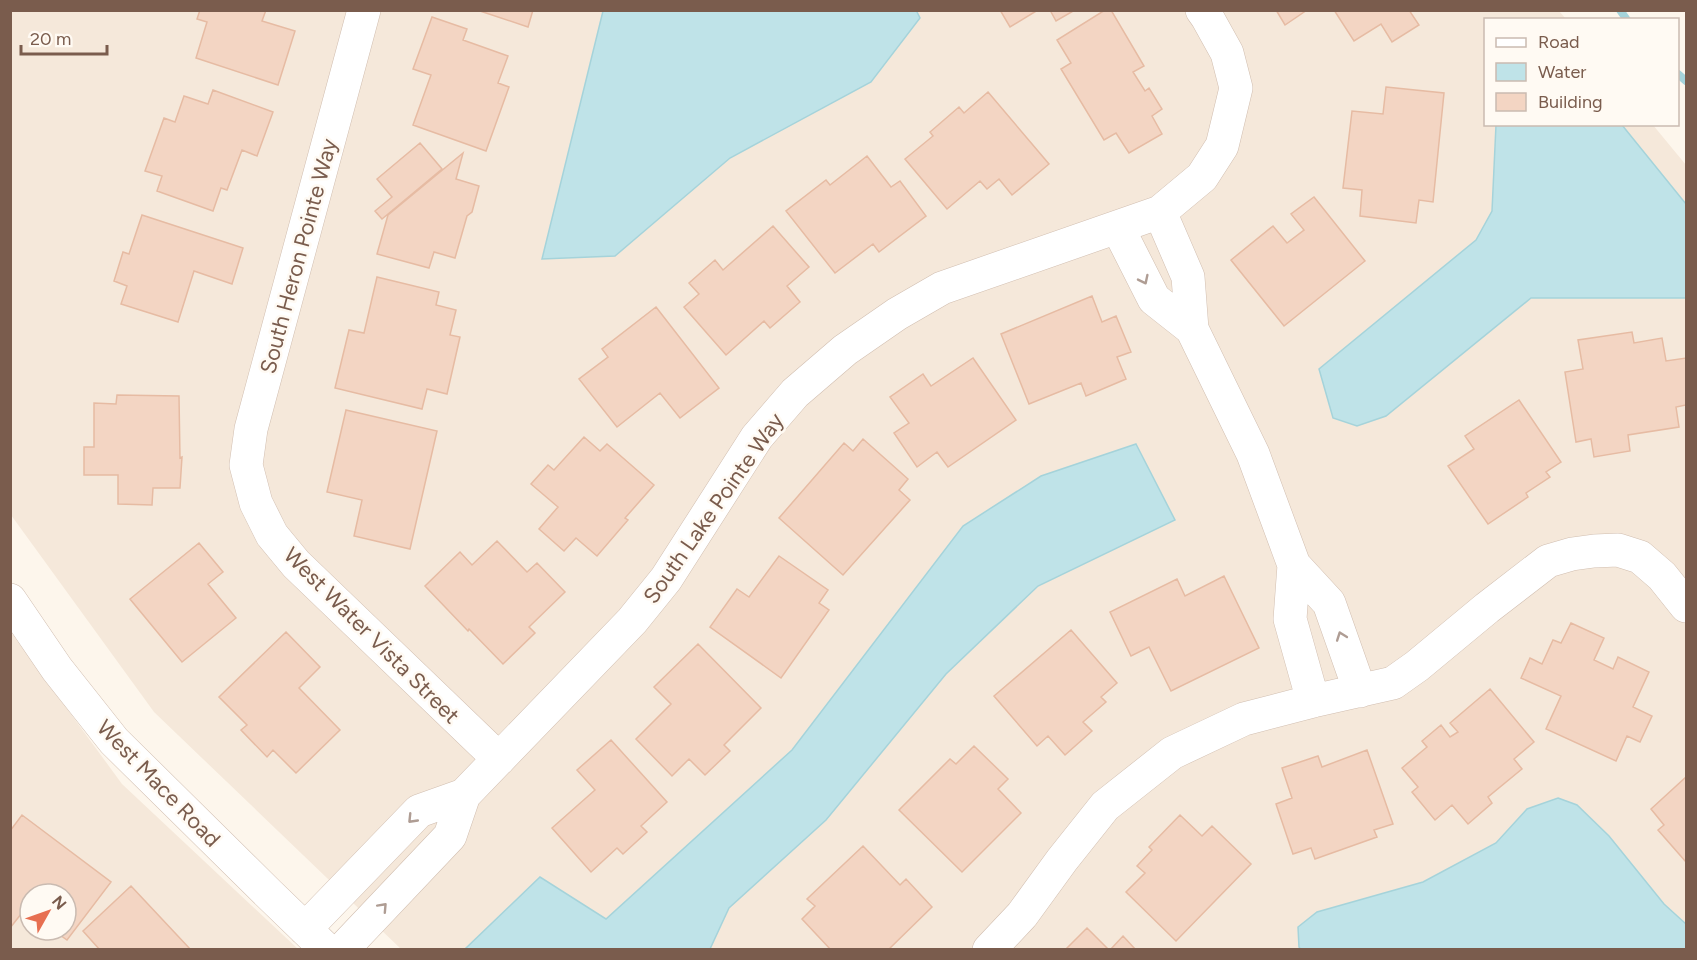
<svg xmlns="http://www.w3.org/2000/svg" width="1697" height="960" font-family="Figtree,sans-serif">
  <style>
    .residential { fill: #f5e8da; fill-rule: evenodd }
    .water { fill: #bfe3e8; stroke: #a5d3da; stroke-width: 1.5 }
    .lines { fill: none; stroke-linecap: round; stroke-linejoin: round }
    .stream { stroke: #a5d3da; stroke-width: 8 }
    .building { fill: #f3d5c3; stroke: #e6bba3; stroke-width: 1.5 }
    .minor-casing { stroke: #d1beb0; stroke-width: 34 }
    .minor { stroke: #fff; stroke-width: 33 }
    .oneway { stroke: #af9d94 }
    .labels { text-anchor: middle; stroke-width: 5; stroke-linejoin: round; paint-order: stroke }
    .street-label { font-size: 22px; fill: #7a5c4d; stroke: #fffaf3 }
  </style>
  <rect width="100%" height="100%" fill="#fdf6ec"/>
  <path class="residential" d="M10,11H1559L1566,19L1486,20V124L1653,125L1686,165V949H401L154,712L11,515Z
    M10,631L122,784L298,949H11ZM30,894H66V930H30Z"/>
  <path class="water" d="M603,11L916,10L920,18L871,82L730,158L615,256L542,259Z
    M1496,125H1622L1686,204V298H1531L1386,416L1357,426L1333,418L1319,369L1476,240L1492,211Z
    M1136,444L1175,520L1038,586L946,674L826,820L729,908L710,949H465L540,877L606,919L792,750L963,526L1041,476Z
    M1558,798L1577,805L1609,836L1664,904L1686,924V949L1301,950L1299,947L1298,927L1317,912L1423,882L1496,843L1527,809Z"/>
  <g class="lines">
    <path class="stream" d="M1620,10L1627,20
      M1678,74L1686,81"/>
  </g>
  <path class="building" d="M200,10H266L262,21L295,31L278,85L196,58L207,22L197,19Z
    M477,10H533L528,27Z
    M1000,10H1038L1010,27Z
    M1050,10H1075L1056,21Z
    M1105,10H1111L1144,66L1133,72L1145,91L1149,88L1162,109L1152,116L1162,134L1129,153L1116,133L1104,140L1061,69L1071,63L1057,40Z
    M1276,10H1307L1285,25Z
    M1334,10H1409L1419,25L1392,42L1381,24L1354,41Z
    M432,17L467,29L463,40L508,56L498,83L509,87L486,151L413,125L431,75L413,69Z
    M1386,87L1444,93L1433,202L1419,200L1416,223L1360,216L1362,190L1343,188L1352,111L1383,114Z
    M213,90L273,112L257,156L242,150L227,190L221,188L213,211L157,191L162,176L145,171L164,118L175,122L184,96L208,104Z
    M988,92L1049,164L1012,195L999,179L987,189L980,181L947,209L905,159L933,136L930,132L959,107L964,113Z
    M420,143L442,169L382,219L375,211L392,197L377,179Z
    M463,153L456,179L479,186L472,212L467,216L455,258L434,252L429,268L377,254L388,215Z
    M867,156L891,187L900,181L926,216L879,252L873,244L835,273L786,211L826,180L830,185Z
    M1314,197L1365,261L1284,326L1231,260L1273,226L1287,243L1304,230L1291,214Z
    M142,215L243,248L232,284L194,271L178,322L121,304L127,286L114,281L123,252L129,254Z
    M773,226L809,267L787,286L800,302L770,328L764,321L726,355L684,307L699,294L689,283L715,260L723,270Z
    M377,277L439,292L436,305L456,310L450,335L460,337L447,394L427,389L422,409L335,388L349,330L364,333Z
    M1092,296L1102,322L1116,316L1131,352L1117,357L1126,379L1086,396L1081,383L1029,404L1001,334Z
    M656,307L719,388L680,418L660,393L617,427L579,379L608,357L602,349Z
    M1632,332L1634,343L1662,338L1666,361L1686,358V405L1676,407L1679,427L1628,435L1630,451L1594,457L1591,439L1576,442L1565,372L1583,369L1578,340Z
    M973,358L1016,420L948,467L937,452L917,467L894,433L909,423L890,397L923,374L931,386Z
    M117,395L179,396L180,458L182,457L180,488H153L152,505L118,504V475H84V447H94V403L116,404Z
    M1519,400L1561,462L1546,472L1550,477L1526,493L1528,497L1488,524L1448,466L1474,449L1465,436Z
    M346,410L437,431L410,549L354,536L362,500L327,492Z
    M584,437L600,451L607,444L654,485L625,518L628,520L597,556L576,538L564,551L539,529L558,507L531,484L548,465L554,470Z
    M863,439L908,479L899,490L910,500L843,575L779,518L844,443L853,451Z
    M497,541L527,572L537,563L565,592L529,627L535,633L503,664L469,629L468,631L425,586L460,552L472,565Z
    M199,543L223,572L208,584L236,618L182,662L130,599Z
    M779,556L828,590L819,603L829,610L781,678L710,627L737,589L749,597Z
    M1224,576L1259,648L1171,691L1149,647L1131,656L1110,612L1177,579L1185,596Z
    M1571,623L1604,638L1594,660L1613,669L1618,657L1649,672L1633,707L1652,716L1640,742L1627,736L1616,761L1546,729L1561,696L1521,678L1530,658L1542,664L1553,640L1561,643Z
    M1071,630L1117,683L1101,697L1106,702L1083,722L1092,731L1065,755L1048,736L1037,746L994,696Z
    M286,632L320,667L299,688L340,730L296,773L273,750L267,757L241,730L247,725L219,697Z
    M698,644L761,708L724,745L730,751L705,775L689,759L672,776L636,739L671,704L654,687Z
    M1490,689L1534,742L1514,759L1522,769L1488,797L1492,803L1468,824L1452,805L1435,820L1412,792L1418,787L1402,768L1427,747L1422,741L1441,725L1450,737L1458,732L1450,723Z
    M611,740L667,802L641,826L647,832L623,854L617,848L591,872L552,828L595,790L577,770Z
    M974,746L1008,779L998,789L1021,813L962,872L899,810L950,759L956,764Z
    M1367,750L1393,824L1374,830L1377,837L1315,859L1311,848L1293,854L1276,804L1292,798L1282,768L1318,756L1322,767Z
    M1686,777V862L1658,830L1664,825L1651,809Z
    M22,815L111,882L67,940L53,930H66V894H30V912L25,909L10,928V831Z
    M1180,815L1202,836L1212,826L1251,864L1176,941L1126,892L1145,873L1137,866L1152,850L1149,847Z
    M863,846L900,885L906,879L932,907L888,950H831L802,919L815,906L807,899Z
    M131,886L191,950H100L83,931Z
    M1087,928L1109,950H1065Z
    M1123,936L1136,950H1110Z"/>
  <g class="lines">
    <g class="minor-casing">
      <path id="minor" d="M364,10L251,429L246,465L256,503L272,535L296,564L499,759
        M1160,212L1188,277L1192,329L1253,454L1294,565L1329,603L1360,691
        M1118,228L1154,299L1192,329
        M1294,565L1290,619L1313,701
        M10,600L57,669L114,741L269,894L327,950
        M305,929L419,811L464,795
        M342,950L450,836L464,795L632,621L666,579L757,437L795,393L845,350L897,314L942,288L1160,212L1202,177L1222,146L1236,88L1227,53L1207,17L1202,10
        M989,950L1022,915L1062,860L1105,806L1172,753L1244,719L1313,701L1393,683L1417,666L1487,608L1548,561L1572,554L1594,551L1618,550L1640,557L1662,576L1686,606"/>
    </g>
    <use href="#minor" class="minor"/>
  </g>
  <defs><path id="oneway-chevron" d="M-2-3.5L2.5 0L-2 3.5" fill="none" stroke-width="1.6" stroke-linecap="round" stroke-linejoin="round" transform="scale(1.5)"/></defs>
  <g class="oneway">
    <use href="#oneway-chevron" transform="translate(1144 280) rotate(64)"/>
    <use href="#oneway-chevron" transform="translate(1341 636) rotate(-110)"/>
    <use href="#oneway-chevron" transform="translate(412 819) rotate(134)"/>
    <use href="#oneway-chevron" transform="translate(383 907) rotate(-47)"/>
  </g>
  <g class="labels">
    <g class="street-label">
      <text transform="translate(298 256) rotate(-75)" y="8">South Heron Pointe Way</text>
      <text transform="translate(713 508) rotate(-55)" y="8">South Lake Pointe Way</text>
      <text transform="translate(372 635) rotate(45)" y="8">West Water Vista Street</text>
      <text transform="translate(159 783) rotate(46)" y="8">West Mace Road</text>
    </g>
  </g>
  <rect width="1697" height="960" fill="none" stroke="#7a5c4d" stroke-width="24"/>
  <rect x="1484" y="18" width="195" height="108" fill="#fffaf3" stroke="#cabbb1" stroke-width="1.5"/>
  <rect x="1496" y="38" width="30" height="9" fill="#ffffff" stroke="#cabbb1" stroke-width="1.5"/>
  <text x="1538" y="48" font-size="18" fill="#7a5c4d">Road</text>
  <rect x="1496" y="63" width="30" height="18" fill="#bfe3e8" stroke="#cabbb1" stroke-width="1.5"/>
  <text x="1538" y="78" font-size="18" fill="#7a5c4d">Water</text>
  <rect x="1496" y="93" width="30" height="18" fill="#f3d5c3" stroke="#cabbb1" stroke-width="1.5"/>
  <text x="1538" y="108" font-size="18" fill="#7a5c4d">Building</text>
  <g transform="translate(48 912) rotate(50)"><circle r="28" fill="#fffaf3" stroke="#cabbb1" stroke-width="1.5"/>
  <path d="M0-4.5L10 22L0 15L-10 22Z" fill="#e76f51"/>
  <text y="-9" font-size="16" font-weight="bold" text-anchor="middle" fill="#7a5c4d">N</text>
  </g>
  <path d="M21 45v9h86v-9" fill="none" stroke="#7a5c4d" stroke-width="3"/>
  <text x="30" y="45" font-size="18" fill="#7a5c4d" stroke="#fffaf3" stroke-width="4.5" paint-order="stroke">20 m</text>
</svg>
